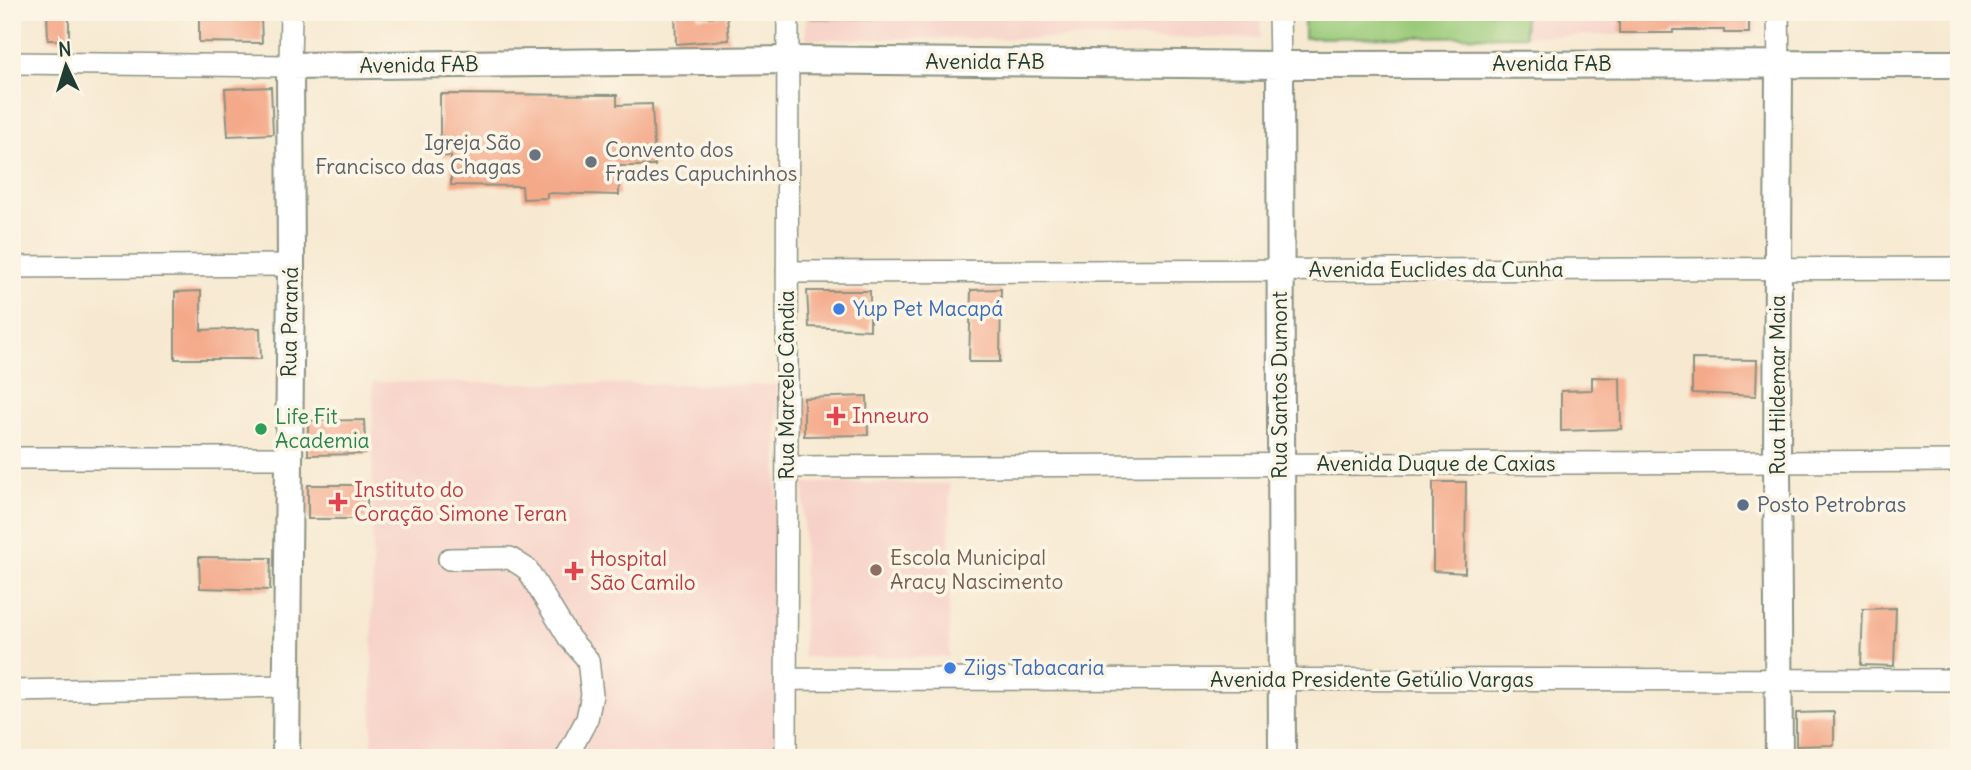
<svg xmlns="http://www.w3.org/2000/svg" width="1971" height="770" font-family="Delius,sans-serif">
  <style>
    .built { fill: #f7d1c8 }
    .garden { fill: #9bcb7a; stroke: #5d8457; stroke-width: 2 }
    .building { fill: #f4a989 }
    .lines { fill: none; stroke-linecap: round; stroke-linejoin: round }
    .minor-casing { stroke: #8b9382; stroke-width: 24 }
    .major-casing { stroke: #8b9382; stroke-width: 30 }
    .minor { stroke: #fff; stroke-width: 21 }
    .major { stroke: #fff; stroke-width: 26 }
    .worship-dot { fill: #6b7280; stroke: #fcf5e5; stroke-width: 2.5 }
    .shop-dot { fill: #3f7fe0; stroke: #fcf5e5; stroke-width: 2.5 }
    .health-dot { fill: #e0444e; stroke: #fcf5e5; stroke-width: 2.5 }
    .leisure-dot { fill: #2e9e5b; stroke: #fcf5e5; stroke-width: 2.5 }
    .service-dot { fill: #5c6f8a; stroke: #fcf5e5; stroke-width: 2.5 }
    .education-dot { fill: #8d6e63; stroke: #fcf5e5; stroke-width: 2.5 }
    .labels { text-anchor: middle; stroke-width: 7; stroke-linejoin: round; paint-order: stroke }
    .street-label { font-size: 21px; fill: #1f3d34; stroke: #fcf5e5 }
    .worship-label { font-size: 21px; fill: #5b616d; stroke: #fcf5e5; text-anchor: end }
    .shop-label { font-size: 21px; fill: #366cbe; stroke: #fcf5e5; text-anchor: start }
    .health-label { font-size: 21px; fill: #be3a42; stroke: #fcf5e5; text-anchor: start }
    .leisure-label { font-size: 21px; fill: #27864d; stroke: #fcf5e5; text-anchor: start }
    .service-label { font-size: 21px; fill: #4e5e75; stroke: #fcf5e5; text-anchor: start }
    .education-label { font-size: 21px; fill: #785e54; stroke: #fcf5e5; text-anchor: start }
  </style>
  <rect width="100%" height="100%" fill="#fcf5e5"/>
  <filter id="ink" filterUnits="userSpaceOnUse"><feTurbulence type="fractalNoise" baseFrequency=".0143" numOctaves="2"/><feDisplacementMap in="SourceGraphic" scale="14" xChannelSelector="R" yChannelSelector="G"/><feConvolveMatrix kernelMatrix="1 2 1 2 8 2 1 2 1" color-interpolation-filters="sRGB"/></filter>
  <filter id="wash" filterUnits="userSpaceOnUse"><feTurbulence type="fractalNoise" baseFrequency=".00686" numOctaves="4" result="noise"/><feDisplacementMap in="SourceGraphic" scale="28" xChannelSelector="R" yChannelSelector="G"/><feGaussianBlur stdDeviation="1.57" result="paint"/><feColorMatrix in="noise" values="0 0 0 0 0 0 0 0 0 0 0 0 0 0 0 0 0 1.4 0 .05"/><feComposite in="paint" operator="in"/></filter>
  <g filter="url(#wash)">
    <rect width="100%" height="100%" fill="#f7e9d1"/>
    <path class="built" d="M806,12H1260V38L806,39Z
      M1524,12H1755L1756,33L1525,36Z
      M373,382L777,385L776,758H372Z
      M804,483L950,484L949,657H803Z"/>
    <path class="garden" d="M812,12H875V18H812Z
      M1304,12H1524L1525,36L1304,38Z"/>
    <g id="blocks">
      <path class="building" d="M47,12H69V40H48Z
        M675,12H697L698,17L727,16L729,40L676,44Z
        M1619,12H1749V33H1724V30H1673V33H1619Z
        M261,16L262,43L199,42V17Z
        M271,87L273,134L228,136L225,89Z
        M440,94L617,95V105L652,104L655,166H619V195L547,193V198L523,199L522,186L451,185V156H440Z
        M1001,289L1000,362H969L971,290Z
        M201,291V330L260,328L261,359H175V292Z
        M807,291H870V330L809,327Z
        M1692,359L1757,360L1756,396L1692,393Z
        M1592,377L1620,378L1621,429L1561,431V391L1592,390Z
        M867,396L868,435L804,436V398Z
        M364,420L366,454L308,455V421Z
        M1433,482H1466L1465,573L1433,571Z
        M308,485H367V519H308Z
        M199,557L271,558L270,590L200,588Z
        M1896,608L1894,666L1861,665L1863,609Z
        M1834,712V745L1796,746V713Z"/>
    </g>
  </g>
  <g filter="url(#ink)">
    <use href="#blocks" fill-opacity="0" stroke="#8b9382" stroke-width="2"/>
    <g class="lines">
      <g class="minor-casing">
        <path id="minor" d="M1279,12L1280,65
          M1778,12L1779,64
          M12,63L290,66L291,12
          M12,267L291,265
          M787,272L1959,268
          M12,458H289
          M787,467L1959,461
          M449,559L510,558L527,569L569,638L588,660L592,695L587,719L566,758
          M786,679L1959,680
          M12,691L286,686
          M786,758L788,12"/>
      </g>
      <g class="major-casing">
        <path id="major" d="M1779,64L1777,463L1779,758
          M1280,65L1282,758
          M286,758L291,265L290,66L788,60L1280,65L1959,64"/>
      </g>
      <use href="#minor" class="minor"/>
      <use href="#major" class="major"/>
    </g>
  </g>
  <g class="worship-dot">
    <circle cx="535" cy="155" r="7"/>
    <circle cx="591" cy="162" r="7"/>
  </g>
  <g class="shop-dot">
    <circle cx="839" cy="309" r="7"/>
    <circle cx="950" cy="668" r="7"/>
  </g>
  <g class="health-dot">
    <path d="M832.5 405.5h7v7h7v7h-7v7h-7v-7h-7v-7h7z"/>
    <path d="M334.5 491.5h7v7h7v7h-7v7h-7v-7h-7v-7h7z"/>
    <path d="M570.5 560.5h7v7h7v7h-7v7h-7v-7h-7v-7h7z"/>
  </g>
  <circle class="leisure-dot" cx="261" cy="429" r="7"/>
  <circle class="service-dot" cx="1743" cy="505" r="7"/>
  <circle class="education-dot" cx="876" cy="570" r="7"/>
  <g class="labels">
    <g class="street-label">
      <text x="985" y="69">Avenida FAB</text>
      <text x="1552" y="71">Avenida FAB</text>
      <text transform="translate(419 65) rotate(-1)" y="7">Avenida FAB</text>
      <text x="1436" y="277">Avenida Euclides da Cunha</text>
      <text transform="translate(290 322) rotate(-89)" y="7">Rua Paraná</text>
      <text transform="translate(787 385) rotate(-90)" y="7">Rua Marcelo Cândia</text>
      <text transform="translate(1280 385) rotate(-90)" y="7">Rua Santos Dumont</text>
      <text transform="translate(1778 385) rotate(-90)" y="7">Rua Hildemar Maia</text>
      <text x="1436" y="471">Avenida Duque de Caxias</text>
      <text x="1372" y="687">Avenida Presidente Getúlio Vargas</text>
    </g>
    <g class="worship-label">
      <text x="521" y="150">Igreja São<tspan x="521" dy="24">Francisco das Chagas</tspan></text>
      <text x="605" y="157" text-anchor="start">Convento dos<tspan x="605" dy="24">Frades Capuchinhos</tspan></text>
    </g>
    <g class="shop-label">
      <text x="853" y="316">Yup Pet Macapá</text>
      <text x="964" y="675">Ziigs Tabacaria</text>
    </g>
    <g class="health-label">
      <text x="852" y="423">Inneuro</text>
      <text x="354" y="497">Instituto do<tspan x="354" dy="24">Coração Simone Teran</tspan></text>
      <text x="590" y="566">Hospital<tspan x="590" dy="24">São Camilo</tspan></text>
    </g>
    <g class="leisure-label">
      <text x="275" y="424">Life Fit<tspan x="275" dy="24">Academia</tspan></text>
    </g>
    <g class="service-label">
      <text x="1757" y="512">Posto Petrobras</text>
    </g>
    <g class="education-label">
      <text x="890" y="565">Escola Municipal<tspan x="890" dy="24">Aracy Nascimento</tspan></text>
    </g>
  </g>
  <rect width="1971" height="770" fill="none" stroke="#fcf5e5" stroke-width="42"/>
  <g transform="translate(66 66) rotate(356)" stroke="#fcf5e5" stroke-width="5" paint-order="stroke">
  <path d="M0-5L12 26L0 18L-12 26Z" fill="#1f3d34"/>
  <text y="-10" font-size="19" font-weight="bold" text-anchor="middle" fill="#1f3d34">N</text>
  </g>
</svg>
